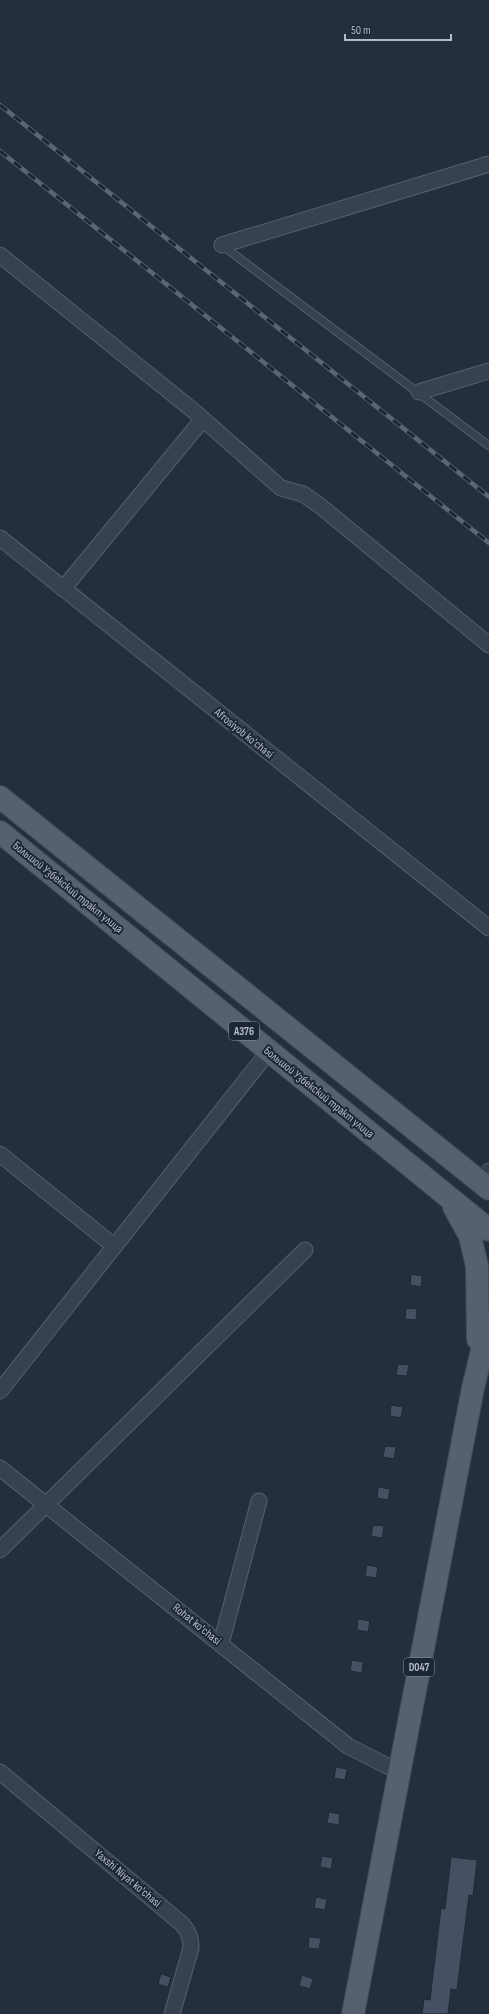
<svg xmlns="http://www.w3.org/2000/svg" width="489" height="2014" font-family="'Sofia Sans Condensed',sans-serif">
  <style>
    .building { fill: #455162; stroke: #1f2835 }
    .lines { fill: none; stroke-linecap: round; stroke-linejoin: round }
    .service-casing { stroke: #565f6c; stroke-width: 9 }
    .minor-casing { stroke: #565f6c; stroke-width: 17 }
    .primary-casing { stroke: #414a57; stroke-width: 24 }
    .service { stroke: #38414e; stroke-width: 7 }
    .minor { stroke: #38414e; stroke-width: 15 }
    .primary { stroke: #56606e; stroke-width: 22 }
    .rail-casing { stroke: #5a6575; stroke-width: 4.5 }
    .rail { stroke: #1d2633; stroke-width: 3; stroke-dasharray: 9; stroke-linecap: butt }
    .labels { text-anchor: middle; stroke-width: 4; stroke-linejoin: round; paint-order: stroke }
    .shield { fill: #1d2633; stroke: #878f9c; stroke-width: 1 }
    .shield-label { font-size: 11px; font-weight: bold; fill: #b4bcc9 }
    .street-label { font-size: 12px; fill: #b4bcc9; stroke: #1d2633 }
  </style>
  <rect width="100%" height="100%" fill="#242f3e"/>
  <path class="building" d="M411,1274L422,1276L421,1287L410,1285Z
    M406,1308L417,1309L416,1320L405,1319Z
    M398,1364L409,1365L407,1376L396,1375Z
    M391,1405L403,1407L401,1418L390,1416Z
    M385,1446L396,1447L394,1459L383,1457Z
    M378,1487L390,1489L388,1500L377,1498Z
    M373,1525L384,1526L382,1538L371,1536Z
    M367,1565L378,1567L376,1578L365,1576Z
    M358,1619L370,1621L368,1632L357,1630Z
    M352,1660L363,1662L362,1673L350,1671Z
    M336,1767L347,1769L345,1780L334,1778Z
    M329,1812L340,1814L339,1825L327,1823Z
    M322,1856L333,1858L331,1869L320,1867Z
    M451,1857L477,1860L473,1896L469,1895L457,1990L451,1989L448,2014H422L424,1999L430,2000L441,1908L445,1909Z
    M316,1897L327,1899L325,1910L314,1908Z
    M309,1937L321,1938L319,1949L308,1948Z
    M161,1974L171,1977L168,1987L158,1984Z
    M302,1975L313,1979L310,1989L299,1986Z"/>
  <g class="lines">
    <g class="service-casing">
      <path id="service" d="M223,246L489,446"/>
    </g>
    <g class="minor-casing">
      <path id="minor" d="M222,245L489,164
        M0,255L195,412L281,488L303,494L319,505L489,645
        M419,392L489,371
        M0,538L489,928
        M63,589L203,419
        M0,1154L114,1246
        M481,1182L489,1171
        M0,1391L269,1051
        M0,1468L348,1746L399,1772
        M0,1550L305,1250
        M221,1644L259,1501
        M0,1772L182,1924C189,1932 191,1938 191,1948L172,2014"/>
    </g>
    <g class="primary-casing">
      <path id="primary" d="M0,797L489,1189
        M0,832L489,1230
        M454,1207L470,1236L477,1266L478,1339
        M353,2014L473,1388L489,1321"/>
    </g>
    <use href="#service" class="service"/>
    <use href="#minor" class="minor"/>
    <use href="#primary" class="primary"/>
    <g class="rail-casing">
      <path id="rail" d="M0,105L489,497
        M0,151L489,543"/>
    </g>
    <use href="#rail" class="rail"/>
  </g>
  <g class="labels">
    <g class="shield">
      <rect x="229" y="1022" width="30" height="18" rx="3"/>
      <rect x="404" y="1658" width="30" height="18" rx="3"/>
    </g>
    <g class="shield-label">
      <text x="244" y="1035">A376</text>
      <text x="419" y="1671">D047</text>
    </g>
    <g class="street-label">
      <text transform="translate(244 733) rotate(39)" y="4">Afrosiyob ko'chasi</text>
      <text transform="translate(68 887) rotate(39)" y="4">Большой Узбекский тракт улица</text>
      <text transform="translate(319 1092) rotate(39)" y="4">Большой Узбекский тракт улица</text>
      <text transform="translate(197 1624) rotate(39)" y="4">Rohat ko'chasi</text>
      <text transform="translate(128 1878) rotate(40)" y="4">Yaxshi Niyat ko'chasi</text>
    </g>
  </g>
  <path d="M345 34v6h106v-6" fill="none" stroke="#b4bcc9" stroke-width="2"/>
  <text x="351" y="34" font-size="12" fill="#b4bcc9" stroke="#1d2633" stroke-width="3" paint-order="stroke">50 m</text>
</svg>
